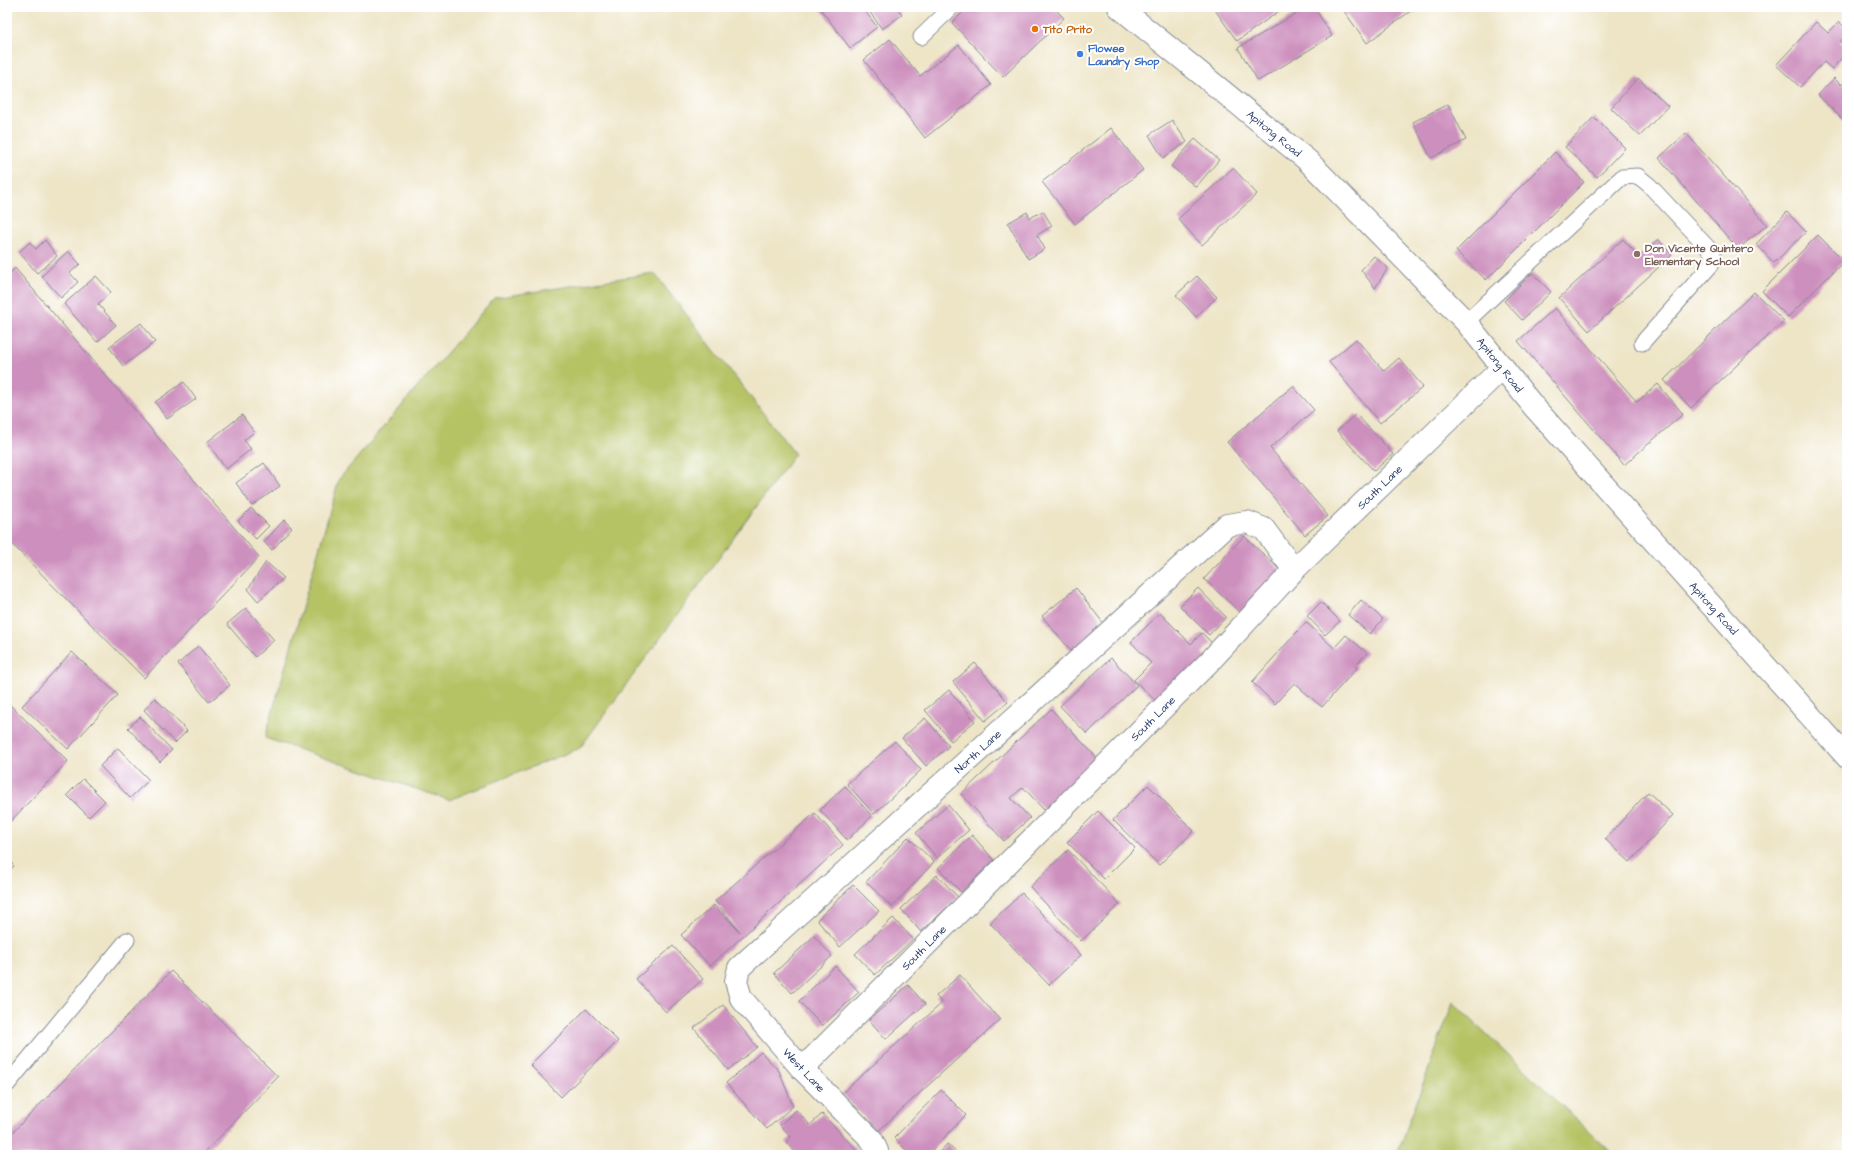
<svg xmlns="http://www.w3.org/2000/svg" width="1854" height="1162" font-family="'Architects Daughter',sans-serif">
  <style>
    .green { fill: #b6c365; stroke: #687962 }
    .building { fill: #cd90be }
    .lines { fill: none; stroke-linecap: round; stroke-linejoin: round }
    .service-casing { stroke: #848a92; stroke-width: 17 }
    .minor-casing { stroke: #848a92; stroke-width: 24 }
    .tertiary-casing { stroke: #848a92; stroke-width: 24 }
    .service { stroke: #fff; stroke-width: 15 }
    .minor { stroke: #fff; stroke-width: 22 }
    .tertiary { stroke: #fff; stroke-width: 22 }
    .food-dot { fill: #e8710a; stroke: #fff; stroke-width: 1.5 }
    .shop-dot { fill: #3f7fe0; stroke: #fff; stroke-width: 1.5 }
    .education-dot { fill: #8d6e63; stroke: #fff; stroke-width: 1.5 }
    .labels { text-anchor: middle; stroke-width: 4; stroke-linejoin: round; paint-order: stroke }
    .food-label { font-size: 11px; font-weight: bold; fill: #c56008; stroke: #fff; text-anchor: start }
    .shop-label { font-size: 11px; font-weight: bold; fill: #366cbe; stroke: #fff; text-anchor: start }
    .street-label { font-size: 11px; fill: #1b2f5e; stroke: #fff }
    .education-label { font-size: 11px; font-weight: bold; fill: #785e54; stroke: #fff; text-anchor: start }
  </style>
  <rect width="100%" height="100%" fill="#fff"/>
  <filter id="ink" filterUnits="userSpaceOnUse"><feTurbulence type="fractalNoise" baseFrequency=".025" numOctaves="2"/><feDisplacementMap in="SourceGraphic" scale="8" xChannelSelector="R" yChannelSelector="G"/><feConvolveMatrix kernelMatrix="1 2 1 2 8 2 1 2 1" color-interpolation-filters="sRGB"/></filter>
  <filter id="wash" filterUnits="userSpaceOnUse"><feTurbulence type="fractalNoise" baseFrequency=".012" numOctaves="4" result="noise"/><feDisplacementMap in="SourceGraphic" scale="16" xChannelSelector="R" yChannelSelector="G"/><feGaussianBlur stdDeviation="0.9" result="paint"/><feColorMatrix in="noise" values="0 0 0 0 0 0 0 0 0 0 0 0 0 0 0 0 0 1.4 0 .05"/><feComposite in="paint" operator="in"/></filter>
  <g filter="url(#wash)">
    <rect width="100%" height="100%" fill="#eee5c7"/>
    <path class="green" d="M654,273L795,454L580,748L449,800L265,738L339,479L494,298Z
      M1453,1002L1614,1155H1397Z"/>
    <g id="blocks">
      <path class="building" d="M819,7H862L877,27L850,48Z
        M866,7H897L902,15L882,29Z
        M968,7H1053L1064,18L1003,77L952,23Z
        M1213,7H1281L1282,9L1237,41Z
        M1307,7H1314L1332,36L1258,81L1238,48Z
        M1341,7H1416L1367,43Z
        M1816,22L1828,33L1839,22L1847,29V34L1840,42L1847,48V52L1832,69L1824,62L1800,87L1776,65Z
        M890,39L920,76L959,45L991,85L925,138L864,60Z
        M1638,78L1668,106L1640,136L1611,108Z
        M1834,78L1841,85L1847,80V124L1818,95Z
        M1448,104L1466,140L1431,158L1413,122Z
        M1594,117L1625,148L1597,177L1565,147Z
        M1172,120L1187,142L1163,158L1149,135Z
        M1111,128L1143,170L1075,224L1042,182Z
        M1686,133L1767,225L1738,249L1659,158Z
        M1195,139L1219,160L1196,187L1171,166Z
        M1555,152L1584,182L1486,280L1456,251Z
        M1233,168L1257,194L1202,245L1178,219Z
        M1043,211L1052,226L1037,235L1045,249L1028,259L1008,223L1027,212L1030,218Z
        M1787,212L1806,232L1774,263L1756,244Z
        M1818,235L1844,261L1788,317L1762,291Z
        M1623,239L1639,257L1658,239L1672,255L1589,331L1559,298Z
        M45,240L57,256L37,273L19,252L30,242L36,249Z
        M68,251L80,264L70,273L78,282L61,298L42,276Z
        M1374,256L1388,268L1375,288L1361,270Z
        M15,268L259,557L144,678L7,539V276Z
        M1532,273L1551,292L1522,320L1504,301Z
        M96,276L111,292L98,304L116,325L97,342L64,304Z
        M1197,276L1217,297L1196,317L1176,295Z
        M1754,292L1784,321L1691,408L1664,380Z
        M1555,308L1637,402L1658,384L1683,414L1624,465L1518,341Z
        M141,323L155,342L123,366L109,347Z
        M1356,339L1384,371L1399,358L1423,387L1380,423L1329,362Z
        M184,382L196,399L167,419L155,402Z
        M1293,386L1314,410L1270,448L1328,516L1305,535L1227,442Z
        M1356,414L1393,454L1374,471L1337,431Z
        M242,415L254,432L244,440L251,449L226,469L207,442Z
        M264,463L280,486L252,506L236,483Z
        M251,508L269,526L256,539L238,521Z
        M284,520L292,528L272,550L264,542Z
        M1244,536L1281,571L1242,614L1204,579Z
        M266,562L284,578L258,601L248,589Z
        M1076,588L1104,624L1071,651L1042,616Z
        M1198,588L1226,617L1209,635L1180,606Z
        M1361,600L1383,619L1370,634L1348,615Z
        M1321,602L1340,621L1325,635L1307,616Z
        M246,608L274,640L255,657L227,624Z
        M1160,613L1191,644L1202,633L1212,643L1202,653L1208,659L1161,706L1134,680L1151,663L1131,642Z
        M1306,622L1334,648L1346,635L1367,653L1355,666L1357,668L1322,707L1294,683L1275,704L1252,682Z
        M198,646L230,685L209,702L178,664Z
        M72,652L118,695L68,749L22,706Z
        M1111,658L1137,685L1087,734L1060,706Z
        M975,663L1008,702L985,721L953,682Z
        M949,690L975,721L951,741L925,710Z
        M155,698L187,731L175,743L144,710Z
        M7,702L68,761L7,825Z
        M1051,709L1098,759L1044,810L1023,787L1011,798L1030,818L1004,841L961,794Z
        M140,717L172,750L160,762L128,728Z
        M925,718L949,746L926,766L902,738Z
        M895,741L921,770L874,814L847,784Z
        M118,748L149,780L130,798L100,766Z
        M83,779L105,801L89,817L67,795Z
        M1148,785L1194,831L1159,865L1113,820Z
        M845,786L872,816L847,840L820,810Z
        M1648,792L1673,815L1630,862L1605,839Z
        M948,805L969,830L937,858L916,833Z
        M1098,811L1135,848L1104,879L1067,842Z
        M815,813L843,845L710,966L681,935L714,905L740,932L715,901Z
        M972,835L994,860L961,892L938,868Z
        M908,837L934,862L892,907L866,882Z
        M1068,850L1120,904L1081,941L1030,887Z
        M7,859L14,866L7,873Z
        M937,875L958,897L921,932L901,909Z
        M853,885L879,911L840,947L817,920Z
        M1022,893L1081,955L1049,985L990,923Z
        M893,918L913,939L875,975L855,954Z
        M814,936L832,956L792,993L774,973Z
        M673,946L703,979L666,1012L636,979Z
        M835,966L859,992L822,1026L799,1001Z
        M171,971L278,1077L202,1155H7V1138Z
        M960,975L1000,1020L877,1132L842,1093L942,1003L936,996Z
        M908,985L925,1004L886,1039L869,1020Z
        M723,1005L757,1047L728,1070L694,1028Z
        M586,1009L618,1041L561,1097L530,1065Z
        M761,1052L779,1071L793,1106L767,1129L726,1083Z
        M941,1090L966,1115L927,1155H911L894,1138Z
        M796,1110L810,1125L822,1114L856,1149L850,1155H798L786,1142L791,1137L780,1125Z
        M947,1144L959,1155H937Z"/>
    </g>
  </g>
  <g filter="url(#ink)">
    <use href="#blocks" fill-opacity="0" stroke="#848a92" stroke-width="1"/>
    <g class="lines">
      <g class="service-casing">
        <path id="service" d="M921,37L952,7
          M1466,322L1622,177L1638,176L1649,185L1713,253L1711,265L1642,343
          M7,1085L127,940"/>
      </g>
      <g class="minor-casing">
        <g id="minor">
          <path id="s1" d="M802,1069L1210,661L1294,570L1503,367"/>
          <path id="s2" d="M876,1155L877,1151L872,1140L802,1069L741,998L736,981L739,968L1227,525L1247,522L1264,529L1294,570"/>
        </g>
      </g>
      <g class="tertiary-casing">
        <g id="tertiary">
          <path id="s3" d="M1119,7L1307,160L1466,322L1534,407L1847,757"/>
        </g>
      </g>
      <use href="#service" class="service"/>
      <use href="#minor" class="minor"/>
      <use href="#tertiary" class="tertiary"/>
    </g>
  </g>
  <circle class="food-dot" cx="1035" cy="29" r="4"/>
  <circle class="shop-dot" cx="1080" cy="54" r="4"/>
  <circle class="education-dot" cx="1637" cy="254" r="4"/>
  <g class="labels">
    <g class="food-label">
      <text x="1043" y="33">Tito Prito</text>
    </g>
    <g class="shop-label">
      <text x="1088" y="52">Flowee<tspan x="1088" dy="13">Laundry Shop</tspan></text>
    </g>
    <g class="street-label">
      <text dy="4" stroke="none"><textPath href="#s3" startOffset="200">Apitong Road</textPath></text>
      <text dy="4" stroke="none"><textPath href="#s3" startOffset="524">Apitong Road</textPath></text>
      <text dy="4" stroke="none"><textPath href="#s1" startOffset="820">South Lane</textPath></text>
      <text dy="4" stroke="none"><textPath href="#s3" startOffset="848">Apitong Road</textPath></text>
      <text dy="4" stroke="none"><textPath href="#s1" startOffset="496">South Lane</textPath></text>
      <text dy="4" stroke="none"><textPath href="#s2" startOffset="563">North Lane</textPath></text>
      <text dy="4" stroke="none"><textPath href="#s1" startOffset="172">South Lane</textPath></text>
      <text transform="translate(804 1070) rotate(47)" y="4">West Lane</text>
    </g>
    <g class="education-label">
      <text x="1645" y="252">Don Vicente Quintero<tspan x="1645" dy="13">Elementary School</tspan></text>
    </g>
  </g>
  <rect width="1854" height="1162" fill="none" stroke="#fff" stroke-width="24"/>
</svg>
